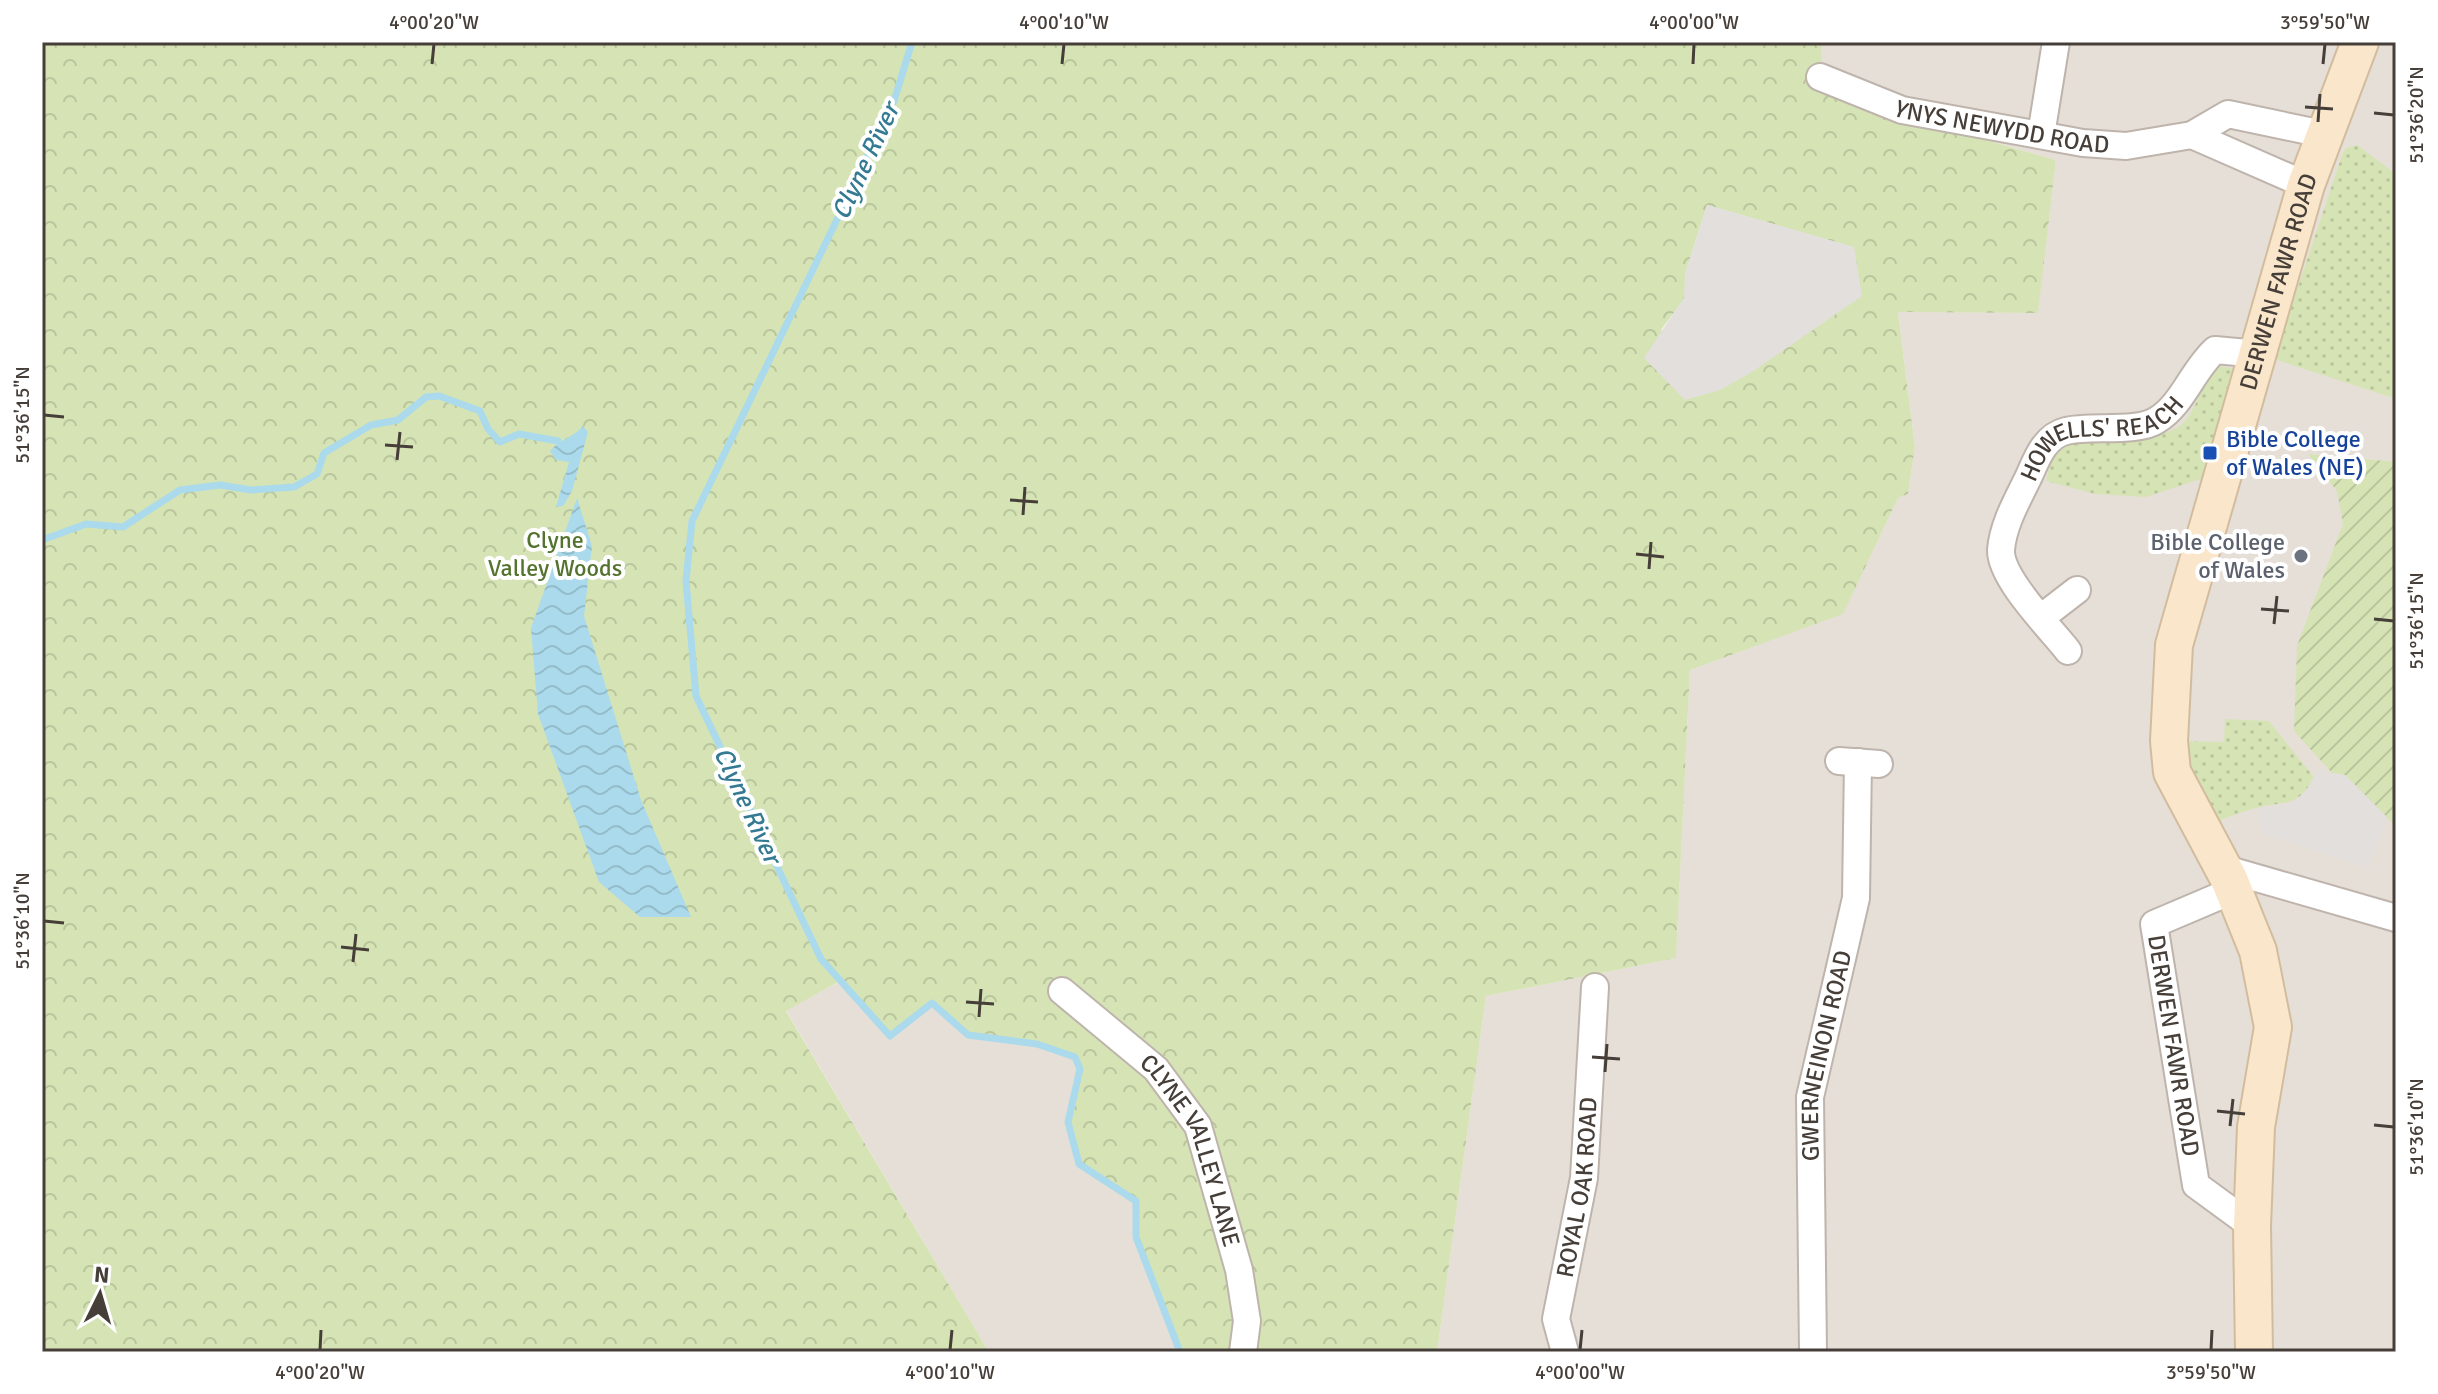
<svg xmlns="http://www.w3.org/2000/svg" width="2438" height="1394" font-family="Signika,sans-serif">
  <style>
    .residential { fill: #e6dfd7 }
    .grass { fill: url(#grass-dots) }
    .forest { fill: url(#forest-crowns); fill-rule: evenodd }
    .garden { fill: url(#garden-furrows) }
    .parking { fill: #e2dfdd }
    .water { fill: url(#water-waves) }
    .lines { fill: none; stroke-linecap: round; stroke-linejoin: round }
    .stream { stroke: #aadaeb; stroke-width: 7 }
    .street-casing { stroke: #beb4ac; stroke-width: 30 }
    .secondary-casing { stroke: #d2bc9e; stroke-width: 40 }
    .street { stroke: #fff; stroke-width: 26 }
    .secondary { stroke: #fae7cb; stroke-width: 36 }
    .ticks { fill: none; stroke: #463e38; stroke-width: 3 }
    .transit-dot { fill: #1a4fb4; stroke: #fff; stroke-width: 3 }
    .worship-dot { fill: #6b7280; stroke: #fff; stroke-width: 3 }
    .labels { text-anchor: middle; stroke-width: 8; stroke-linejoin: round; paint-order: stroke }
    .street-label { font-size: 24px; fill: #463e38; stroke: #fff }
    .transit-label { font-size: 24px; fill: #164399; stroke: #fff; text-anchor: start }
    .park-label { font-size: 24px; fill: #54732f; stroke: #fff }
    .worship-label { font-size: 24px; fill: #5b616d; stroke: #fff; text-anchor: end }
    .water-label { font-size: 26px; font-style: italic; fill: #337a92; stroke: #fff }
    .neatline { fill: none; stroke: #463e38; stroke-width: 3 }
    .ticks-label { font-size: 20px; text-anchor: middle; fill: #463e38 }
  </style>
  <defs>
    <pattern id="grass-dots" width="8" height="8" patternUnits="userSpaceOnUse" patternTransform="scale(2)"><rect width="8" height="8" fill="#d6e4b5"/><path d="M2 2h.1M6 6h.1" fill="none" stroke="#b9c59c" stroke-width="1.8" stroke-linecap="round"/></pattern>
    <pattern id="forest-crowns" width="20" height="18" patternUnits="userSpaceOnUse" patternTransform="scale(2)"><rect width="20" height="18" fill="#d6e4b5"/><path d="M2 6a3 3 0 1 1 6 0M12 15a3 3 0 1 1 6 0" fill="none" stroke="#b9c59c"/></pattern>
    <pattern id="garden-furrows" width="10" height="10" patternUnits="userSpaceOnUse" patternTransform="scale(2)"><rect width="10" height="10" fill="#d6e4b5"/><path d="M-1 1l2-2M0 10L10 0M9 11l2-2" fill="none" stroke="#b9c59c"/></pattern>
    <pattern id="water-waves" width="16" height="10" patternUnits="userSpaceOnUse" patternTransform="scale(2)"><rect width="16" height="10" fill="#aadaeb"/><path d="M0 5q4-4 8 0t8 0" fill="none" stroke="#94bcca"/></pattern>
  </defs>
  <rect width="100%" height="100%" fill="#f3eee9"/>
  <path class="residential" d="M1822,42H2396V1352H1437L1486,996L1676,958L1690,670L1843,613L1898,498L1908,494L1915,447L1898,312L2037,313L2056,160L1819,93Z
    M841,981L890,1036L932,1003L968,1035L1037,1044L1075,1057L1080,1069L1068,1122L1079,1164L1136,1201V1237L1180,1352H989L786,1010Z"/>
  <path class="grass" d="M2357,145L2396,174V399L2274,359L2342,155L2346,148Z
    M2217,366L2232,368L2239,375L2222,435L2214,434L2213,475L2146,497L2095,494L2046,481C2048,474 2049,464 2053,458C2074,425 2151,450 2182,424C2192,416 2206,380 2217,366Z
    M2225,719L2269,721L2314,777C2297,809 2286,800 2256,808C2240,812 2224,819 2208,825L2179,741L2224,742Z"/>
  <path class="forest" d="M42,42H1822L1820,93L2056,160L2038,313L1898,312L1915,447L1908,494L1898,498L1843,614L1690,670L1676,958L1486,996L1437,1352H1180L1136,1237V1201L1079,1164L1068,1122L1080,1069L1075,1057L1037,1044L968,1035L932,1003L890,1036L840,981L786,1011L989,1352H42ZM1707,205L1853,247L1660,331L1685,298V274Z"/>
  <path class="garden" d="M2308,454L2396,462V827L2345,775L2332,773L2294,731L2297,646L2343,524L2337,491Z"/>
  <path class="parking" d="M1707,205L1854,247L1862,296L1752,372L1720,390L1685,400L1644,358L1684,298L1685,274Z
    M2317,771L2345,775L2387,817L2369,868L2261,833L2259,807L2283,805L2297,799L2306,792Z"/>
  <path class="water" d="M583,426L588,432L572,491L563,506L556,507L569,462L556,460L550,451C560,439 573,438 583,426Z
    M577,498L592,546L584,616L641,800L691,917H640L599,882L538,714L531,628Z"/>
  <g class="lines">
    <path class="stream" d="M912,42L894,101L692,521L686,581L696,696L821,959L890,1036L932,1003L968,1035L1037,1044L1075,1057L1080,1069L1068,1122L1079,1164L1136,1201V1237L1180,1352
      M42,540L86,524L123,527L180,490L220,485L251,490L294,487L317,474L324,453L371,425L398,420L426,397L439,396L480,411L488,429L500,442L519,434L558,441"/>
    <g class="street-casing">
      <g id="street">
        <path id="s1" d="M1820,77L1902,110L2083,143L2126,146L2192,135L2228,114L2323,134"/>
        <path d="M2041,135L2056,42"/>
        <path d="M2192,135L2306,185"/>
        <path d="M2042,617L2077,590"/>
        <path id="s2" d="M2068,651C2050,628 2000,578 2001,550C2003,524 2018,499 2029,476C2037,458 2045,436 2066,431C2090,425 2138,433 2157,420C2183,404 2192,371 2215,350L2259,354"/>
        <path d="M1839,761L1879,764"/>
        <path d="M2222,868L2396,918"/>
        <path id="s3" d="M2234,890L2154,924L2196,1185L2252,1226"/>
        <path id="s4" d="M1062,991L1156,1069L1198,1126L1239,1270L1247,1321L1243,1352"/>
        <path id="s5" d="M1565,1352L1556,1319L1584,1178L1595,987"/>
        <path id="s6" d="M1813,1352L1810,1097L1856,898L1858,762"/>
      </g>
    </g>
    <g class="secondary-casing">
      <g id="secondary">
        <path id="s7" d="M2254,1352L2252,1226L2256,1127L2273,1027L2258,951L2229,879L2172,772L2169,741L2174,645L2306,185L2360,42"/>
      </g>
    </g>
    <use href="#street" class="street"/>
    <use href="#secondary" class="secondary"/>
  </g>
  <path class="ticks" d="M432,64L434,44M1062,64L1064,44M1693,64L1694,44M2323,64L2325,44M2305,107L2333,109M2374,113L2394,115M2318,122L2320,94M44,415L64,417M385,445L413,447M397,460L400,432M1010,500L1038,502M1023,515L1025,487M1636,554L1664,557M1649,569L1651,542M2261,609L2289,611M2374,619L2394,621M2274,624L2277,596M44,921L64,923M341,947L369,950M353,962L356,934M966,1002L994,1004M979,1017L981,989M1592,1057L1620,1059M1605,1072L1607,1044M2217,1111L2245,1114M2374,1125L2394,1127M2230,1126L2233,1099M320,1350L321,1330M950,1350L952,1330M1580,1350L1582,1330M2211,1350L2212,1330"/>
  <rect class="transit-dot" x="2202" y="445" width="16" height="16" rx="4"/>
  <circle class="worship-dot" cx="2301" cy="556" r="8"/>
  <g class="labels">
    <g class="street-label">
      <text dy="8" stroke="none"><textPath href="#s1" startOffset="190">YNYS NEWYDD ROAD</textPath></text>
      <text dy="8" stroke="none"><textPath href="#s7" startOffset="1108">DERWEN FAWR ROAD</textPath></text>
      <text dy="8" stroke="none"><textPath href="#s2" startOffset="292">HOWELLS' REACH</textPath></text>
      <text dy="8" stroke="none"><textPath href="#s3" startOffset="210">DERWEN FAWR ROAD</textPath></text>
      <text dy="8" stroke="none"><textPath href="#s6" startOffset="298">GWERNEINON ROAD</textPath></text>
      <text dy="8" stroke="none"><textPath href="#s4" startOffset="212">CLYNE VALLEY LANE</textPath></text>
      <text dy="8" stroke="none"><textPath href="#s5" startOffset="168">ROYAL OAK ROAD</textPath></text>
    </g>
    <g class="transit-label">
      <text x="2226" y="447">Bible College<tspan x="2226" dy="28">of Wales (NE)</tspan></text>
    </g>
    <g class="park-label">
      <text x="555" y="548">Clyne<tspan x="555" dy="28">Valley Woods</tspan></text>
    </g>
    <g class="worship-label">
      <text x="2285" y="550">Bible College<tspan x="2285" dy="28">of Wales</tspan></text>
    </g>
    <g class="water-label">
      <text transform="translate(865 161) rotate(-65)" y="9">Clyne River</text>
      <text transform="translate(748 805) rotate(65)" y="9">Clyne River</text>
    </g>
  </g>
  <rect width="2438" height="1394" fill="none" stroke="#ffffff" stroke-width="88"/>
  <g transform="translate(100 1294) rotate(5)" stroke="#ffffff" stroke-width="6" paint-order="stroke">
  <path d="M0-6L14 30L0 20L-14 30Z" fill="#463e38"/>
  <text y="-12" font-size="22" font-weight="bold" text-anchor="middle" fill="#463e38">N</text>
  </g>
  <rect x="44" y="44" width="2350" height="1306" class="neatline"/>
  <g class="ticks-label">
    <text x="434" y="29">4°00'20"W</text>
    <text x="1064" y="29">4°00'10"W</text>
    <text x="1694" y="29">4°00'00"W</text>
    <text x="2325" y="29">3°59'50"W</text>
    <text transform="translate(2416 115) rotate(-90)" y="7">51°36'20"N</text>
    <text transform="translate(22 415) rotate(-90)" y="7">51°36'15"N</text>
    <text transform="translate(2416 621) rotate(-90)" y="7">51°36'15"N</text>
    <text transform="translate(22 921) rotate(-90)" y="7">51°36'10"N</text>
    <text transform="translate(2416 1127) rotate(-90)" y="7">51°36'10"N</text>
    <text x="320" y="1379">4°00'20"W</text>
    <text x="950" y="1379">4°00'10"W</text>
    <text x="1580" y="1379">4°00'00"W</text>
    <text x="2211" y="1379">3°59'50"W</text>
  </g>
</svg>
